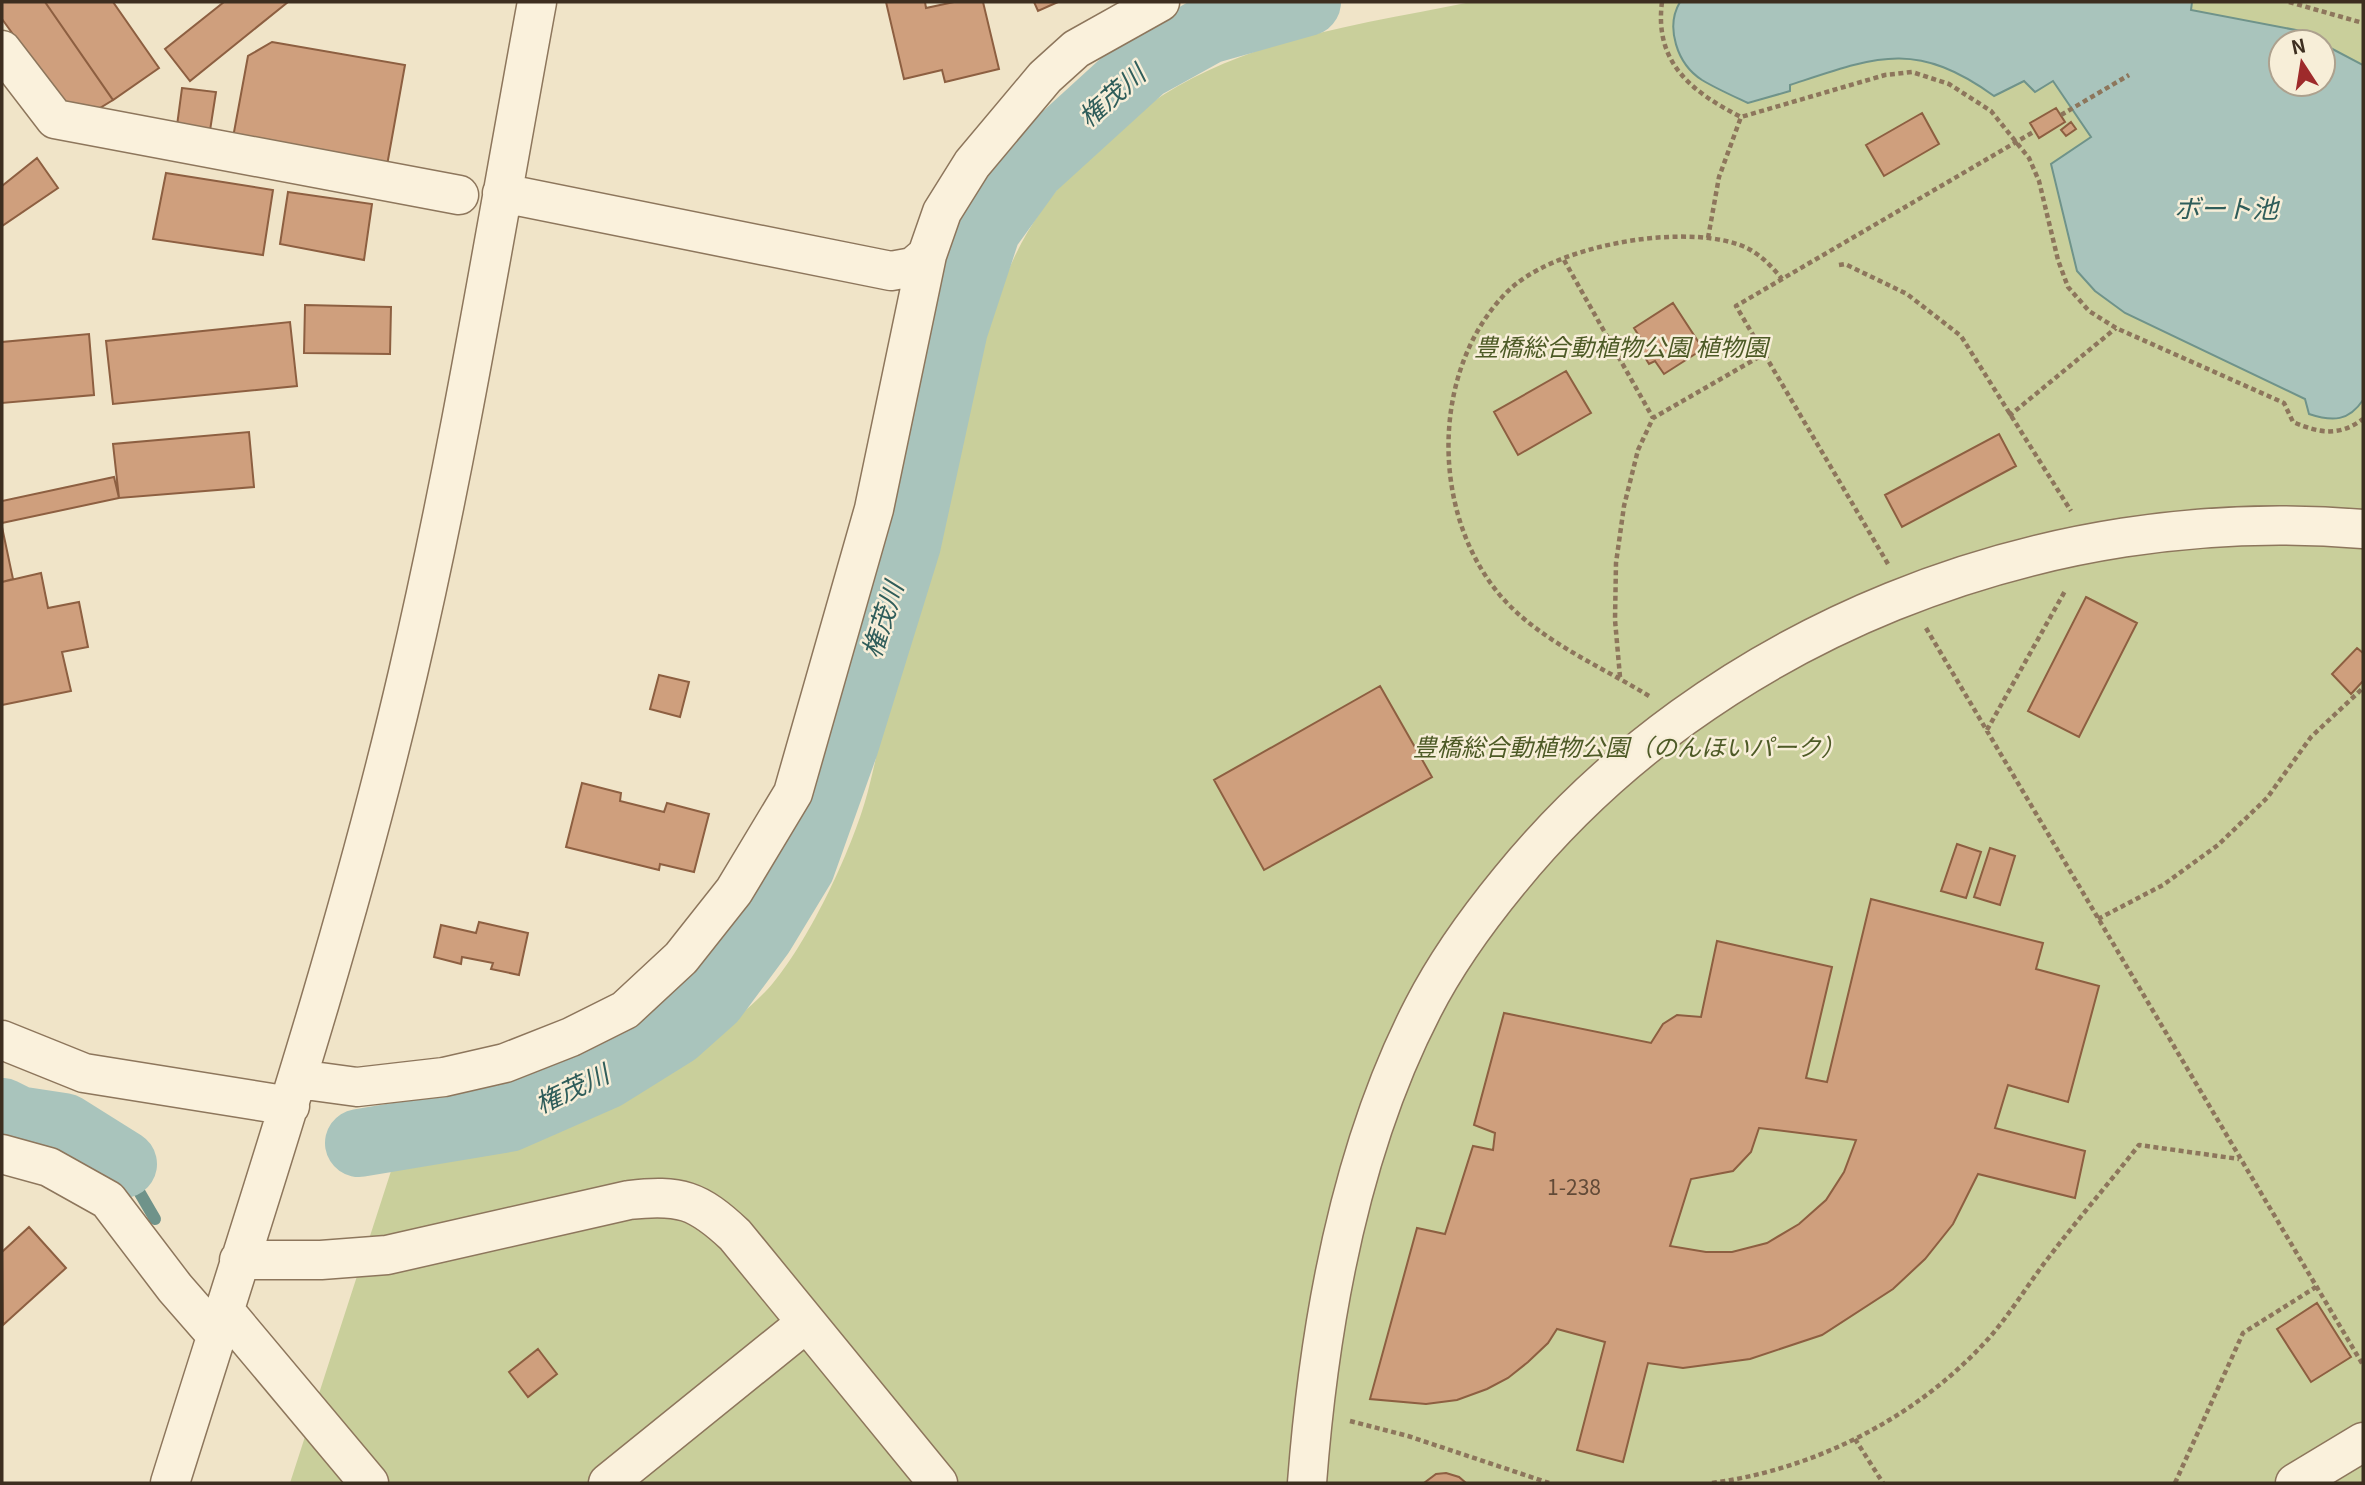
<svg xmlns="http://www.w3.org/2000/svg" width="2365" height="1485" font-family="Georgia,'Noto Sans JP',serif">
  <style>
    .green { fill: #c9cf9b; fill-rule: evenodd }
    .water { fill: #a9c4bc; stroke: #6f938a; stroke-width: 2 }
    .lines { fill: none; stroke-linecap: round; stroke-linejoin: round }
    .stream { stroke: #6f938a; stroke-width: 12 }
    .river { stroke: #a9c4bc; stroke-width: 68 }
    .building { fill: #cf9f7d; stroke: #8d5f41; stroke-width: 2; fill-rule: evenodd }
    .minor-casing { stroke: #8d765c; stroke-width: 41 }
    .path { stroke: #8d765c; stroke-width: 4.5; stroke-dasharray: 5 3.5; stroke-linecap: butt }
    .minor { stroke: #faf1dc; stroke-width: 38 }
    .labels { text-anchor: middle; stroke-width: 5; stroke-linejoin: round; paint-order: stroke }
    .number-label { font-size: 21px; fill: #624a37 }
    .park-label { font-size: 24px; font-style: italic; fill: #4d5a26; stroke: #f7eed8 }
    .water-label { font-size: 26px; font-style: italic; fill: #2f5d5a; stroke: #f7eed8 }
  </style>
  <rect width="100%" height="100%" fill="#f0e4c8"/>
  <path class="green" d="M1471,2H2363V1483H290L393,1165C435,1157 481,1154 522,1141C589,1121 729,1036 773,983C810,939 855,844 869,787C887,717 895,643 914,573C932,508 954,444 974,380C984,346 993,312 1005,279C1031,210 1088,146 1148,105C1244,38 1359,25 1471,2ZM2281,42H2323V84H2281Z"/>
  <path class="water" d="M1680,2H2192L2191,10L2301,31L2320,42H2281V84H2323V44L2363,65V400C2349,421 2333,422 2309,414L2305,399L2125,313L2095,291L2077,271L2051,164L2091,137L2053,81L2035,92L2024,81L1994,96C1915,39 1875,57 1790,85V91L1748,103C1733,96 1717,89 1702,80C1677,64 1665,27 1680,2Z"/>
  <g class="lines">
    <path class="stream" d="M123,1164L155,1219"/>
    <path class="river" d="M2,1112L18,1120L64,1127L123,1164
      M359,1143L508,1118L606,1075L675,1032L712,999L761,933L801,867L845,744L907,544L954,329L987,229L1031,168L1143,66L1208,30L1307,2"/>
  </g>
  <path class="building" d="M2,2H45L113,100L85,117L67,109L2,19Z
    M45,2H113L159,68L113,100Z
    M224,2H288L190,81L165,49Z
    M886,2H925L926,8L954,2H983L999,69L945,82L942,70L904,79Z
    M1034,2H1058L1038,11Z
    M272,42L405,65L386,171L232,143L248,56Z
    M182,88L216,92L209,137L176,133Z
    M2056,108L2065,122L2039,138L2030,123Z
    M1922,113L1939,144L1884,176L1866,145Z
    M2071,122L2076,129L2066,136L2061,130Z
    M37,158L58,188L2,226V186Z
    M166,173L273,190L263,255L153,239Z
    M288,192L372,204L364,260L280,244Z
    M1673,303L1703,349L1664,374L1655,361L1649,364L1641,351L1646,347L1634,328Z
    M305,305L391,307L390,354L304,353Z
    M290,322L297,386L113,404L106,341Z
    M89,334L94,395L2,403V342Z
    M1566,371L1591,413L1518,455L1494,412Z
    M249,432L254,487L119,498L113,444Z
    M1999,434L2016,466L1902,527L1885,495Z
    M114,477L119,498L2,523V501Z
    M2,527L13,579L2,582Z
    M41,573L48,608L79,602L88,647L62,652L71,691L2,705V582Z
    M2086,597L2137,623L2079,737L2028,711Z
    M2357,648L2363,653V681L2351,694L2332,674Z
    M659,675L689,682L680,717L650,709Z
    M1380,686L1432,777L1264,870L1214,780Z
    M582,783L621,793L620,801L664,812L667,803L709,814L694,872L660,864L659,870L566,847Z
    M1957,844L1981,852L1966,898L1941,891Z
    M1990,848L2015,856L2000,905L1974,897Z
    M1871,899L2043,943L2036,969L2099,986L2068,1102L2008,1085L1995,1128L2085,1151L2075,1198L1978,1174L1953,1224L1925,1259L1893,1289L1822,1335L1750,1359L1683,1368L1648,1363L1623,1462L1577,1450L1605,1342L1557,1329L1548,1343L1528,1362L1508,1378L1487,1389L1457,1400L1426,1404L1370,1399L1417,1228L1445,1234L1473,1146L1493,1150L1495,1133L1474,1125L1504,1013L1651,1043L1663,1024L1677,1015L1701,1017L1717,941L1832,967L1806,1078L1827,1082ZM1759,1128L1856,1140L1844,1172L1826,1200L1799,1224L1767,1243L1732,1252H1706L1670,1246L1691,1179L1733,1171L1751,1152Z
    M479,922L528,933L519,975L491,969L493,963L462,957L461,964L434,957L441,925L476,933Z
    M29,1227L66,1268L3,1325L2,1252Z
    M2317,1303L2351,1357L2311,1382L2277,1329Z
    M538,1349L557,1374L528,1397L509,1372Z
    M1446,1473L1459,1477L1466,1483H1424L1436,1474Z"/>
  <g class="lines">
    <g class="minor-casing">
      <path id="minor" d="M2,50L55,119L459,195
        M502,193L891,271L913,267L927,255L942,212L972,164L1045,77L1076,49L1160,2
        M2,1040L84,1073L290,1106
        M298,1079L357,1087L444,1077L505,1063L571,1037L625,1010L681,958L734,891L793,793L874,509L927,255
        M2,1154L49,1167L108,1200L175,1288L216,1335
        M239,1260H321L387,1255L629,1200C680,1194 698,1200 735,1235L938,1483
        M224,1310L369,1483
        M170,1483C254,1214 344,948 408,673C460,451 496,225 537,2
        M608,1483L806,1323
        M1307,1483C1319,1326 1350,1149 1423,1008C1446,963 1477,920 1509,881C1711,632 2045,502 2363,529
        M2295,1483L2363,1442"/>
    </g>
    <path class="path" d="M1662,2C1654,63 1692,92 1741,117L1885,75L1912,72L1949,84L1991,111L2029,158L2039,181L2058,260L2068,287L2089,311L2116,328L2284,403L2293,422C2319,433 2339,437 2363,419
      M2289,2L2363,23
      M2061,115L2129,75
      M1708,238L1719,177L1741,117
      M1564,260L1653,418
      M1839,265L1845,264L1907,294L1961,336L2071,511
      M2009,416L2116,328
      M1888,564L1736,306L2035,131
      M1926,628L2363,1365
      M1620,677L1615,620L1616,563L1624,506L1638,450L1653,418L1764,354
      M1649,696C1602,667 1547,644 1508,604C1430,523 1428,373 1506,293C1551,246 1677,224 1737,244C1756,250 1770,264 1782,279
      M1987,730L2065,591
      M2098,919L2163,885L2218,845L2267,798L2311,737L2363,688
      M1350,1421L1408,1436L1549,1483
      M1855,1439L1883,1483
      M1712,1483C1816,1469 1918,1417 1989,1338C2011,1313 2028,1284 2049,1257C2078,1219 2109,1183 2139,1145L2239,1159
      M2175,1483L2243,1333L2316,1287"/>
    <use href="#minor" class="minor"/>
  </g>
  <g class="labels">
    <g class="number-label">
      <text x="1574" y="1195">1-238</text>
    </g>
    <g class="park-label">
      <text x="1621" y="356">豊橋総合動植物公園 植物園</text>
      <text x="1629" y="756">豊橋総合動植物公園（のんほいパーク）</text>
    </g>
    <g class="water-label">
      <text transform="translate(1112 96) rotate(-41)" y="9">権茂川</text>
      <text x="2226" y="218">ボート池</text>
      <text transform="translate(883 620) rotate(-72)" y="9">権茂川</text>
      <text transform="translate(572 1089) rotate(-25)" y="9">権茂川</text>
    </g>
  </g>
  <rect width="2365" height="1485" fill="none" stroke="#3d2e20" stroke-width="7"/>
  <g transform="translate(2302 63) rotate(348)"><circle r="33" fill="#f7eed8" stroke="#ada18e" stroke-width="2"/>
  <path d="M0-5L12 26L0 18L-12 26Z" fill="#9e2a2b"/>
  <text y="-10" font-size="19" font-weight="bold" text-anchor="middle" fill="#3d2e20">N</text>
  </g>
</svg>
